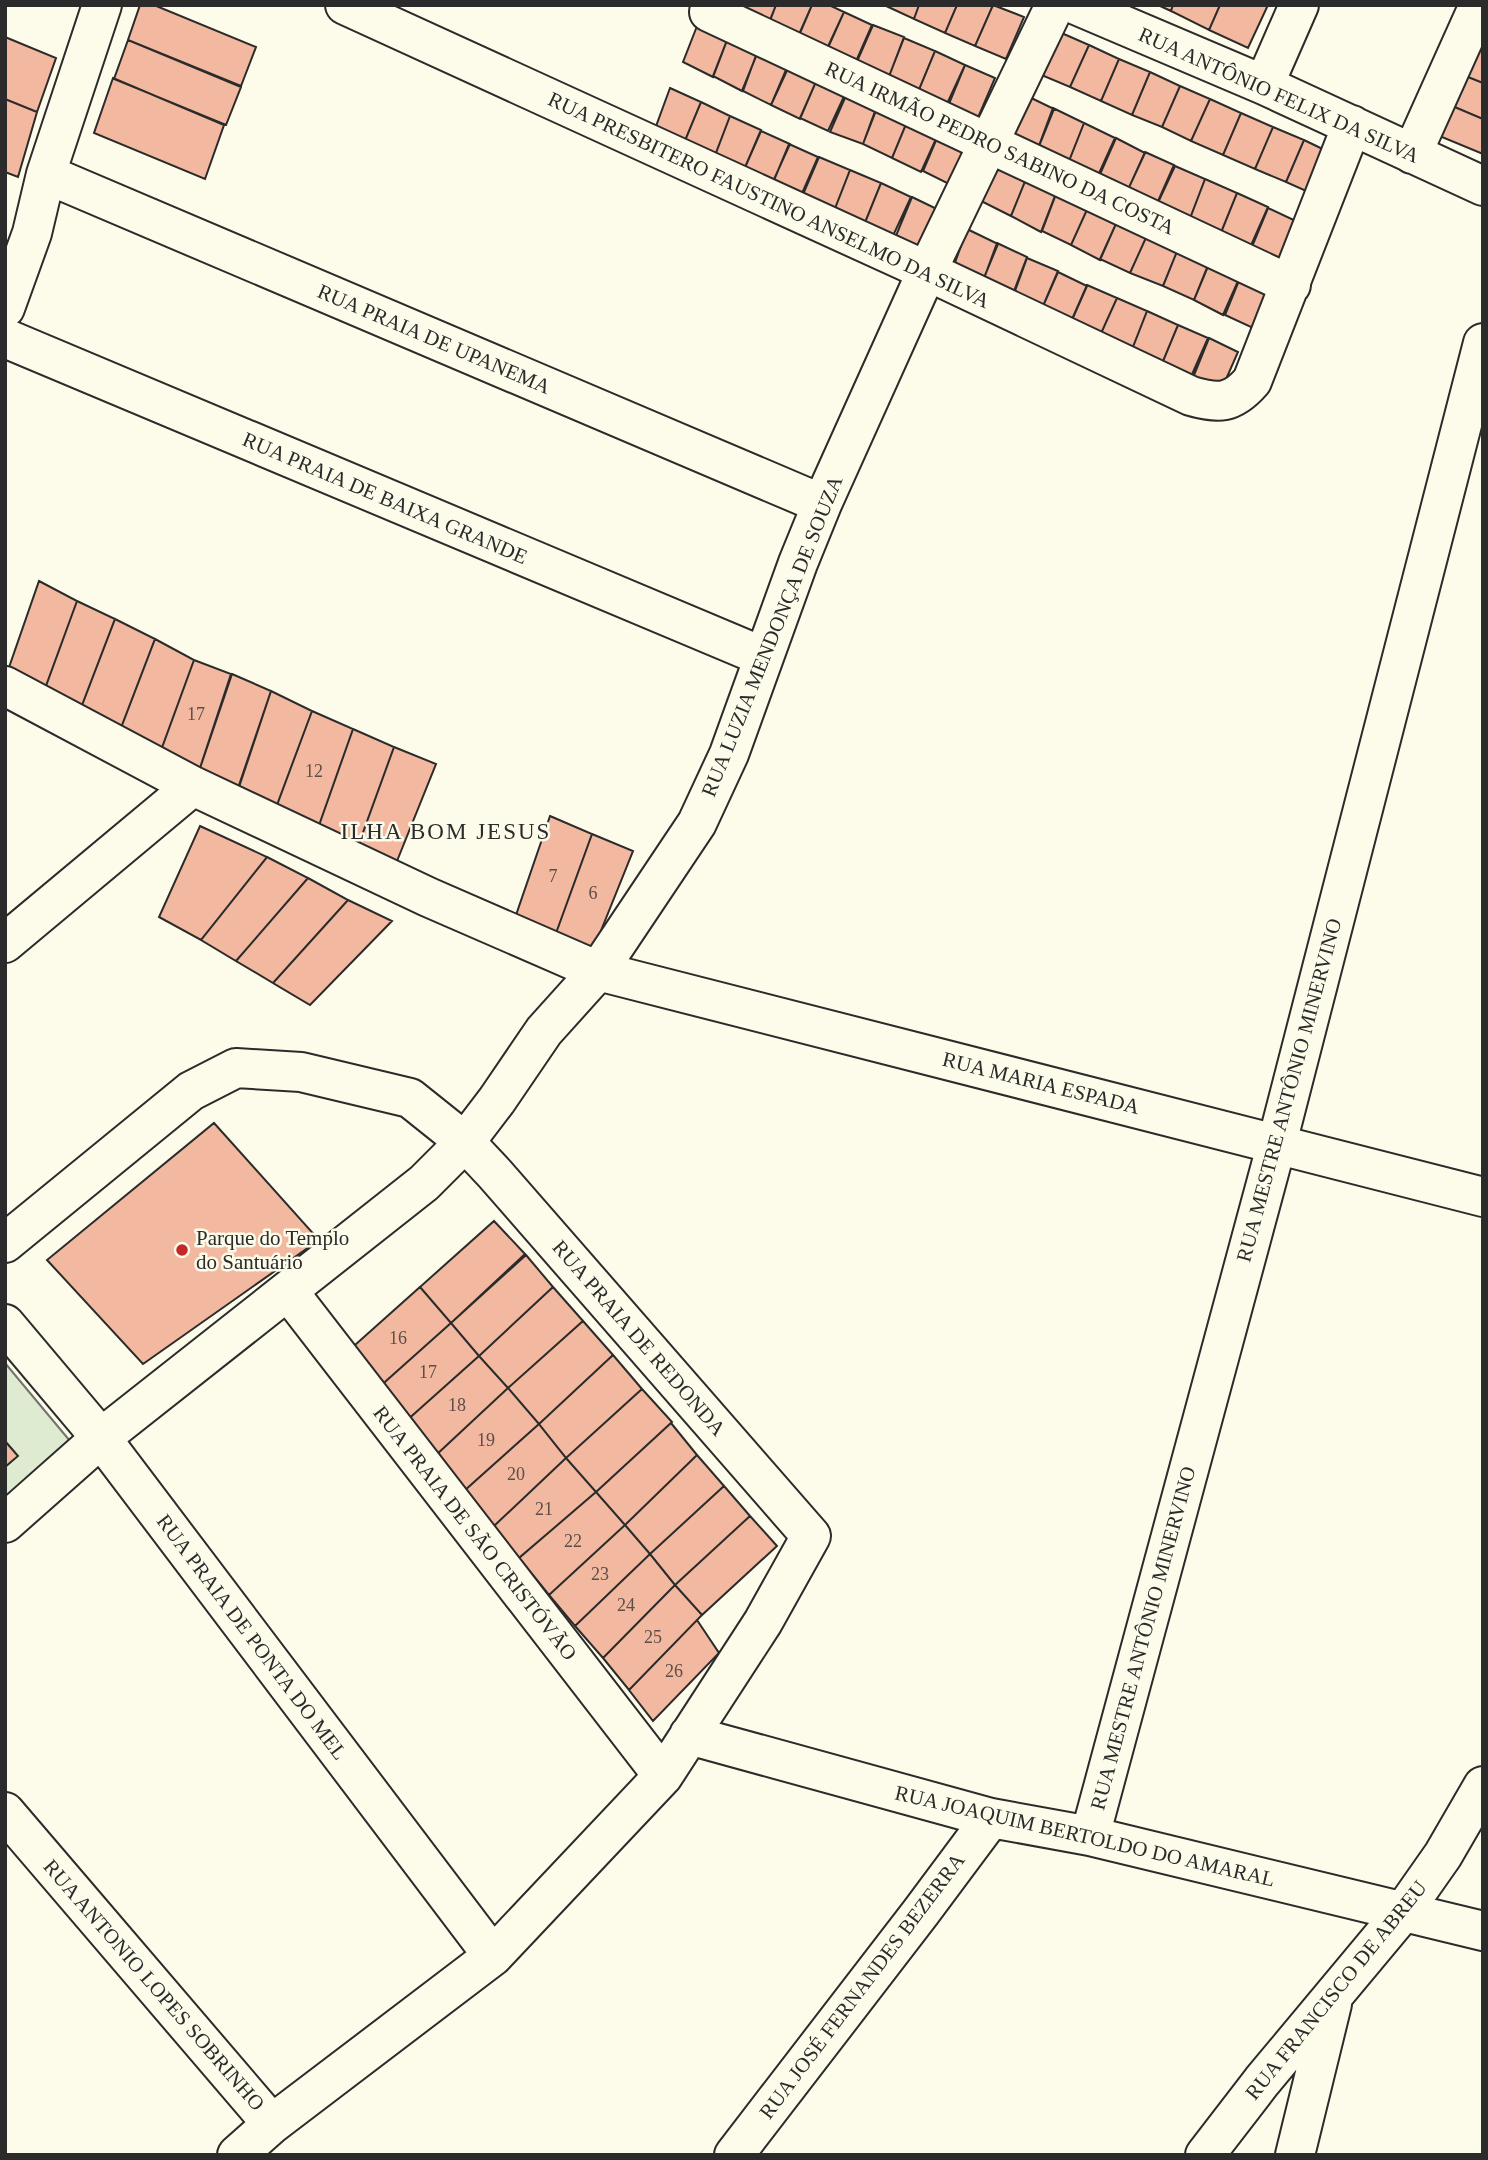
<svg xmlns="http://www.w3.org/2000/svg" width="1488" height="2160" font-family="'Times New Roman',serif">
  <style>
    .green { fill: #deebd1; stroke: #74746e; stroke-width: 2 }
    .building { fill: #f2b8a0; stroke: #2b2b2b; stroke-width: 2 }
    .lines { fill: none; stroke-linecap: round; stroke-linejoin: round }
    .minor-casing { stroke: #2b2b2b; stroke-width: 42 }
    .minor { stroke: #fdfbea; stroke-width: 38 }
    .poi-dot { fill: #c62828; stroke: #fdfbea; stroke-width: 2.5 }
    .labels { text-anchor: middle; stroke-width: 5; stroke-linejoin: round; paint-order: stroke }
    .number-label { font-size: 18px; fill: #5d4e48 }
    .street-label { font-size: 21px; fill: #2b2b2b; stroke: #fdfbea }
    .poi-label { font-size: 21px; fill: #2b2b2b; stroke: #fdfbea; text-anchor: start }
    .neighbourhood-label { font-size: 23px; letter-spacing: 2px; fill: #2b2b2b; stroke: #fdfbea }
  </style>
  <rect width="100%" height="100%" fill="#fdfbea"/>
  <path class="green" d="M5,1363L70,1441L5,1499Z"/>
  <path class="building" d="M140,5H154L256,47L241,86L128,40Z
    M745,5H776L768,26L741,13Z
    M776,5H812L797,39L768,25Z
    M812,5H829L844,12L825,53L797,40Z
    M884,5H919L914,19Z
    M919,5H957L945,33L914,19Z
    M957,5H993L975,46L945,33Z
    M993,5L1024,17L1006,59L975,46Z
    M1158,5H1173L1171,11Z
    M1173,5H1220L1209,30L1171,11Z
    M1220,5H1268L1248,48L1209,30Z
    M844,12L872,25L854,66L826,52Z
    M699,21L729,35L713,77L683,62Z
    M873,25L904,37L888,79L855,66Z
    M1057,31L1089,45L1070,87L1039,74Z
    M729,35L759,49L742,91L713,76Z
    M5,37L56,58L37,112L5,99Z
    M904,38L935,51L918,92L888,79Z
    M128,40L241,87L226,125L114,79Z
    M1089,45L1119,59L1101,101L1070,87Z
    M1476,45L1483,47V83L1463,75Z
    M758,50L789,63L771,105L743,91Z
    M935,51L965,65L946,106L918,92Z
    M1119,59L1150,72L1132,115L1101,101Z
    M790,64L818,77L800,119L771,105Z
    M965,65L995,78L977,120L948,106Z
    M1150,72L1180,86L1162,127L1132,115Z
    M1463,75L1483,83V119L1450,105Z
    M818,77L847,90L828,131L800,118Z
    M113,78L224,125L205,179L94,133Z
    M1180,86L1210,99L1191,141L1162,127Z
    M670,88L701,102L684,143L655,129Z
    M848,91L878,103L863,144L830,132Z
    M1023,94L1054,109L1037,151L1007,136Z
    M5,99L37,112L18,177L5,172Z
    M1210,99L1241,113L1223,155L1191,141Z
    M701,102L730,116L714,158L684,143Z
    M879,103L909,117L892,158L863,144Z
    M1450,105L1483,119V154L1437,135Z
    M1053,108L1084,123L1067,166L1037,151Z
    M1241,113L1273,127L1255,169L1223,155Z
    M730,116L761,130L743,172L714,158Z
    M909,117L940,130L921,172L892,158Z
    M1084,123L1115,138L1096,180L1067,166Z
    M1273,127L1304,140L1286,182L1255,169Z
    M761,131L790,144L771,186L743,172Z
    M940,131L970,144L951,185L923,171Z
    M1116,138L1145,153L1126,194L1097,181Z
    M1304,140L1333,154L1315,195L1286,182Z
    M789,144L818,157L800,198L772,185Z
    M1145,152L1174,165L1155,208L1126,194Z
    M819,157L850,170L834,211L801,199Z
    M997,159L1028,174L1011,216L981,201Z
    M1175,166L1205,179L1189,221L1155,209Z
    M850,170L881,183L864,225L834,211Z
    M1028,174L1058,188L1041,232L1011,216Z
    M1205,179L1237,193L1220,235L1189,221Z
    M881,183L911,197L892,238L864,225Z
    M1058,189L1090,203L1071,245L1042,231Z
    M1237,193L1268,207L1249,250L1220,235Z
    M912,197L941,211L923,252L895,238Z
    M1090,203L1119,217L1100,260L1071,245Z
    M1268,208L1298,222L1279,263L1251,249Z
    M1119,217L1149,231L1130,273L1100,259Z
    M967,229L998,244L981,285L952,271Z
    M1149,231L1180,244L1163,286L1130,273Z
    M997,243L1027,257L1011,299L982,284Z
    M1180,244L1211,258L1194,300L1163,286Z
    M1027,258L1058,271L1040,313L1012,299Z
    M1211,259L1242,272L1223,315L1194,300Z
    M1058,272L1087,286L1069,327L1040,313Z
    M1242,273L1271,287L1253,328L1225,315Z
    M1087,285L1117,298L1098,340L1069,326Z
    M1117,298L1147,311L1131,352L1098,340Z
    M1147,311L1178,325L1161,366L1131,352Z
    M1178,325L1208,338L1190,379L1161,366Z
    M1209,338L1238,352L1220,393L1192,380Z
    M39,581L77,601L43,694L6,676Z
    M77,601L115,619L79,713L43,694Z
    M115,619L155,639L119,733L79,713Z
    M155,639L194,660L160,753L119,733Z
    M194,660L231,674L198,774L160,753Z
    M232,674L271,691L236,794L198,774Z
    M271,691L312,711L274,813L237,793Z
    M312,711L353,729L317,831L274,813Z
    M353,729L394,747L357,849L317,831Z
    M394,747L436,764L395,866L357,849Z
    M550,816L592,834L555,936L515,918Z
    M200,826L267,857L201,940L159,917Z
    M592,834L633,851L592,953L555,936Z
    M267,857L308,878L236,961L201,940Z
    M308,878L348,900L273,983L236,961Z
    M348,900L392,921L310,1005L273,983Z
    M214,1123L319,1240L143,1364L47,1260Z
    M494,1221L525,1254L451,1323L420,1287Z
    M526,1255L553,1287L479,1356L451,1323Z
    M420,1287L451,1323L377,1389L346,1353Z
    M553,1287L583,1321L508,1388L479,1356Z
    M583,1321L613,1355L539,1424L508,1388Z
    M451,1323L479,1356L405,1422L377,1389Z
    M613,1355L642,1389L566,1458L539,1424Z
    M479,1356L508,1388L435,1456L405,1422Z
    M508,1388L539,1424L464,1491L435,1456Z
    M642,1389L672,1422L596,1492L566,1458Z
    M671,1423L697,1455L625,1525L596,1492Z
    M539,1424L566,1458L494,1526L464,1491Z
    M5,1441L18,1456L5,1467Z
    M697,1455L724,1486L650,1554L625,1525Z
    M566,1458L596,1492L519,1558L494,1526Z
    M724,1486L750,1516L675,1585L650,1554Z
    M596,1492L625,1525L549,1595L519,1558Z
    M750,1516L777,1546L702,1615L675,1585Z
    M625,1525L650,1554L575,1626L549,1595Z
    M650,1554L675,1585L603,1658L575,1626Z
    M675,1585L702,1615L629,1690L603,1658Z
    M697,1620L719,1653L653,1721L629,1690Z"/>
  <g class="lines">
    <g class="minor-casing">
      <path id="minor" d="M345,5L927,271L1191,396C1219,404 1232,404 1252,381L1352,125
        M1076,5L1264,85L1483,186
        M709,12L1291,285
        M1264,85L1299,5
        M1412,154L1479,5
        M46,174L822,504
        M5,308L32,233L46,174L102,5
        M5,338L764,657
        M5,686L193,786L428,897L598,971L1483,1197
        M5,943L193,786
        M5,1243L191,1091L236,1068L301,1072L410,1098L465,1142L495,1174L811,1536L763,1622L663,1776L493,1956L272,2124
        M288,1291L663,1776
        M5,1324L101,1438L493,1956
        M5,1523L101,1438L424,1183L465,1142L497,1100L544,1031L598,971L697,823L729,754L798,563L822,504L927,271L1055,5
        M689,1735L991,1818L1090,1836L1483,1931
        M5,1812L272,2124L237,2155
        M1090,1836L1277,1143L1483,343
        M734,2155L921,1912L991,1818
        M1205,2155L1262,2081L1403,1912L1443,1855L1483,1786
        M1295,2155L1332,2004"/>
    </g>
    <use href="#minor" class="minor"/>
  </g>
  <circle class="poi-dot" cx="182" cy="1250" r="7"/>
  <g class="labels">
    <g class="number-label">
      <text x="196" y="720">17</text>
      <text x="314" y="777">12</text>
      <text x="553" y="882">7</text>
      <text x="593" y="899">6</text>
      <text x="398" y="1344">16</text>
      <text x="428" y="1378">17</text>
      <text x="457" y="1411">18</text>
      <text x="486" y="1446">19</text>
      <text x="516" y="1480">20</text>
      <text x="544" y="1515">21</text>
      <text x="573" y="1547">22</text>
      <text x="600" y="1580">23</text>
      <text x="626" y="1611">24</text>
      <text x="653" y="1643">25</text>
      <text x="674" y="1677">26</text>
    </g>
    <g class="street-label">
      <text transform="translate(1279 95) rotate(24)" y="7">RUA ANTÔNIO FELIX DA SILVA</text>
      <text transform="translate(1000 148) rotate(25)" y="7">RUA IRMÃO PEDRO SABINO DA COSTA</text>
      <text transform="translate(769 200) rotate(25)" y="7">RUA PRESBITERO FAUSTINO ANSELMO DA SILVA</text>
      <text transform="translate(434 339) rotate(23)" y="7">RUA PRAIA DE UPANEMA</text>
      <text transform="translate(385 498) rotate(23)" y="7">RUA PRAIA DE BAIXA GRANDE</text>
      <text transform="translate(772 636) rotate(-68)" y="7">RUA LUZIA MENDONÇA DE SOUZA</text>
      <text transform="translate(1041 1083) rotate(14)" y="7">RUA MARIA ESPADA</text>
      <text transform="translate(1289 1090) rotate(-75)" y="7">RUA MESTRE ANTÔNIO MINERVINO</text>
      <text transform="translate(639 1338) rotate(49)" y="7">RUA PRAIA DE REDONDA</text>
      <text transform="translate(475 1533) rotate(52)" y="7">RUA PRAIA DE SÃO CRISTÓVÃO</text>
      <text transform="translate(252 1637) rotate(53)" y="7">RUA PRAIA DE PONTA DO MEL</text>
      <text transform="translate(1143 1638) rotate(-75)" y="7">RUA MESTRE ANTÔNIO MINERVINO</text>
      <text transform="translate(1085 1836) rotate(13)" y="7">RUA JOAQUIM BERTOLDO DO AMARAL</text>
      <text transform="translate(154 1985) rotate(49)" y="7">RUA ANTONIO LOPES SOBRINHO</text>
      <text transform="translate(862 1986) rotate(-53)" y="7">RUA JOSÉ FERNANDES BEZERRA</text>
      <text transform="translate(1336 1990) rotate(-51)" y="7">RUA FRANCISCO DE ABREU</text>
    </g>
    <g class="poi-label">
      <text x="196" y="1245">Parque do Templo<tspan x="196" dy="24">do Santuário</tspan></text>
    </g>
    <g class="neighbourhood-label">
      <text x="446" y="839">ILHA BOM JESUS</text>
    </g>
  </g>
  <rect width="1488" height="2160" fill="none" stroke="#2b2b2b" stroke-width="14"/>
</svg>
